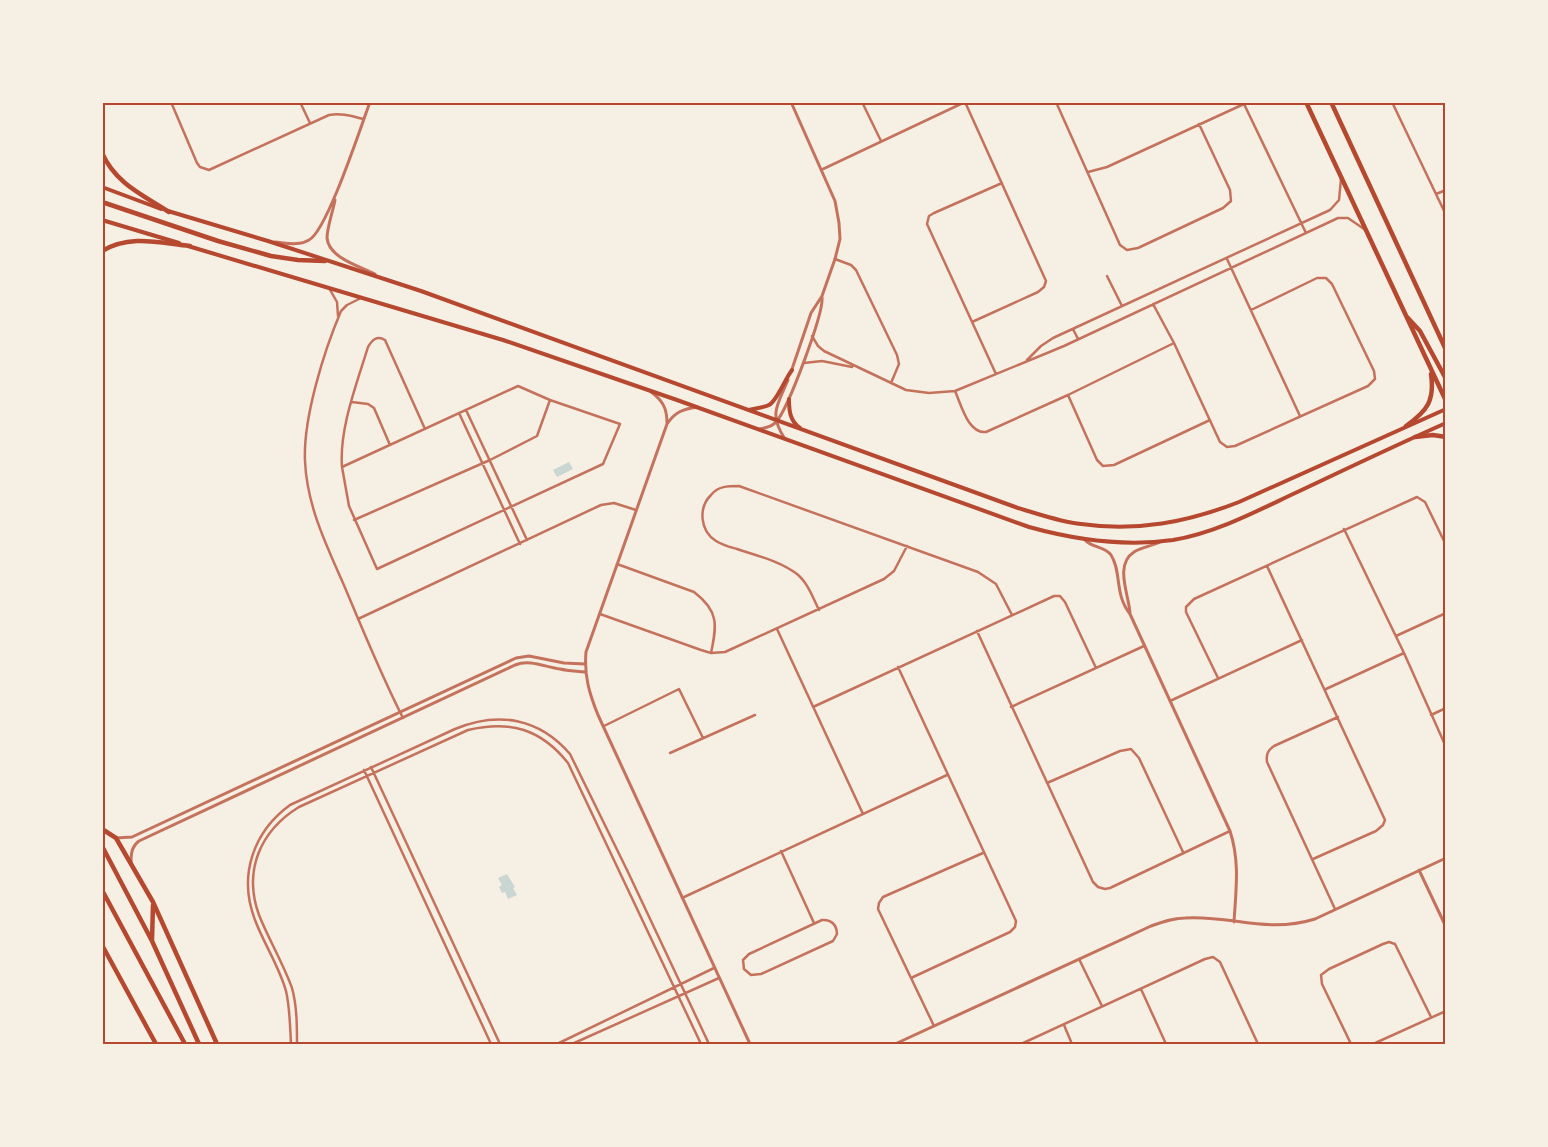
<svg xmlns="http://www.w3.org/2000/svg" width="1548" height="1147" font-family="Montserrat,sans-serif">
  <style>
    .water { fill: #c9d6d2 }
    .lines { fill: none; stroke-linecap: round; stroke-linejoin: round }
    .minor { stroke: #c5725c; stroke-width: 2.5 }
    .tertiary { stroke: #c5725c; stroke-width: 3 }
    .secondary { stroke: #b5482f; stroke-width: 4 }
    .primary { stroke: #b5482f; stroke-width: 4.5 }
    .trunk { stroke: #b5482f; stroke-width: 4.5 }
    .neatline { fill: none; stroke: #b5482f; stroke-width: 2 }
  </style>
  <rect width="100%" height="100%" fill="#f6efe4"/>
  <path class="water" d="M569,462L573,469L557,477L553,470Z
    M507,874L515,887L513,888L517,895L508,899L505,892L502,893L499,887L502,885L498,878Z"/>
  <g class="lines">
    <path class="minor" d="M171,102L197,163L200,167L209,170L329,115C342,113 351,116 363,119
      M300,102L310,123
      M862,102L881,141
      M965,102L1046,281L1044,287L1038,292L972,322
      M1056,102L1120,245L1127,250L1138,248L1223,208L1231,201L1230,190L1199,124
      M1392,102L1446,215
      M1244,104L1306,233
      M821,170L965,102
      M1088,172L1107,167L1244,104
      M1436,194L1446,190
      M835,259L851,265L856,270L897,355L899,364L891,383
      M1227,259L1300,416
      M1107,276L1122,306
      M329,288L337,302L338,316
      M361,298L347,305L341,311C324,351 303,418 305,461C307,508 328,548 346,590C364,633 382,677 403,718
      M1153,304L1174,343L1220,442L1227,447L1235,446L1368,386L1375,379L1374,371L1332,284L1326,278H1317L1251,310
      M1073,329L1078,339
      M812,336L818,346L824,351L906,390L929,393L955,391L1064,346L1338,218H1348L1364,229
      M1027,360L1041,346L1053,338L1330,210L1339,200L1341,179
      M804,363L822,361L852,367
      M996,374L927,224L929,216L934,213L1002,183
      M518,386L550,400L620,424L603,464L377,569L349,506L342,467Z
      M955,391C961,404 968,434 986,432L1068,395L1174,343
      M1068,395L1097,460L1103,466L1114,465L1210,420
      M352,402L368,404L374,408L390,445
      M466,410L527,540
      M459,413L520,544
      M342,467C339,429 357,383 368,347C372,340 377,335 385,340L425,429
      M354,520L490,460L537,436L550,400
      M1344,529L1404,653L1446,747
      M617,564L694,592C719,611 717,625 711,653
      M1267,566L1385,820L1383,825L1376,831L1313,859
      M819,610C813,598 808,583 797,574C780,561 758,556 737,549C730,547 722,545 716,541C700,531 698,508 711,495C718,486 728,486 739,486L978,572L996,584L1012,615
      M600,614L701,650L711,653L725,652L884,579L894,571L907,546
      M358,619L601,505L614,503L636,510
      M777,629L863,814
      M977,631L1093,882L1098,887L1105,889L1110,888L1230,831
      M1396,636L1446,613
      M898,667L1016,921L1015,927L1010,932L911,978
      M1218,678L1186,612V607L1194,599L1417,497L1425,502L1446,545
      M1326,689L1404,653
      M1170,701L1302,640
      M813,707L1054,596H1060L1065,602L1096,668
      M1011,707L1144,646
      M1431,715L1446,708
      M604,726L679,689L703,738
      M670,753L755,715
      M371,767L500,1044
      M364,770L491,1044
      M1047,783L1120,751L1131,749L1139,758L1183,852
      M781,851L814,923
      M682,898L947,775
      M1335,909L1267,762C1266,754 1268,750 1274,746L1338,717
      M822,920C831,919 837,925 837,934L833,941L761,974L751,975L744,969L743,960L749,954Z
      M1079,959L1102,1006
      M1141,989L1166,1044
      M1064,1025L1072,1044
      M934,1026L878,909L879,903L883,897L983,853
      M291,1044C290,1027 290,1008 286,991C279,966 264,944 255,920C238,876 253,832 290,805L455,729C498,711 539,718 570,754L627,870L709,1044
      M297,1044C297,1026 297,1006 292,988C283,963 269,940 259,915C243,871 260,831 299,807L468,730C510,720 541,729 568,763L701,1044
      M557,1044L714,968
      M572,1044L719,978
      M1021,1044L1205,959L1213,957L1220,962L1258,1044
      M1351,1044L1322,984L1321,975L1329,969L1383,944L1389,942L1395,944L1431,1017
      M1373,1044L1446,1011"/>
    <path class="tertiary" d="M791,102L835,201L839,223L840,239L835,259L822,296L811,313L791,372
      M335,200C333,211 327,228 327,238C329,258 359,266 375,274
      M275,242C287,243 299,246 309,240C327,231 361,126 370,102
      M650,391C662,400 667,407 667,423
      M697,407C683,409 675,412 667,424L586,652C584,675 589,693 598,715L750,1044
      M759,429C765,428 772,427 776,422C788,409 824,313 822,297
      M785,439C768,414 778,404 788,380
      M1085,540C1092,548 1105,546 1111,555C1122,572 1114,594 1130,614L1230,831C1240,862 1236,889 1234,922
      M1130,613C1129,595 1114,565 1134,552C1142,547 1152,546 1160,542
      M116,838L132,837L516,658L529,656L564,663L585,664
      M131,864C131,855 131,847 139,841L515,665C530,659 545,667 560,669C568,671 577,671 585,672
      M1419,870L1446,927
      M895,1044L1151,926C1162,922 1173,918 1185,918C1232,915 1266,934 1315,919L1446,858"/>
    <path class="secondary" d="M102,187L161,209
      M168,211L268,241L421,291L1018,508C1039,514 1060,522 1081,524C1137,532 1188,522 1239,502L1446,409
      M102,220L179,243
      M188,246L503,340L677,400L1029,527C1076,540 1124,547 1173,540C1215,533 1255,512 1293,494C1344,470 1394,446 1446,423
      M789,399C789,411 790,421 800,428
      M749,410C755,408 763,408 769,405C777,401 785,379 792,370"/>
    <path class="primary" d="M1306,102L1446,401
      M1331,102L1446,350
      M1407,317L1420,331L1446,379
      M1406,426C1427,411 1435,401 1431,374
      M1415,437L1433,435L1446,437"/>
    <path class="trunk" d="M102,153C116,184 143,195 169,212
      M102,202L218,241L271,256L298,260L325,261
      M102,251C131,234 159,243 190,246
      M102,829L116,838L153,902L217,1044
      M102,846L152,941L199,1044
      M102,890L185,1044
      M152,940L153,905
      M102,945L156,1044"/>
  </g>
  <rect width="1548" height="1147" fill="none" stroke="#f6efe4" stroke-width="208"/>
  <rect x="104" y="104" width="1340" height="939" class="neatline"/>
</svg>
